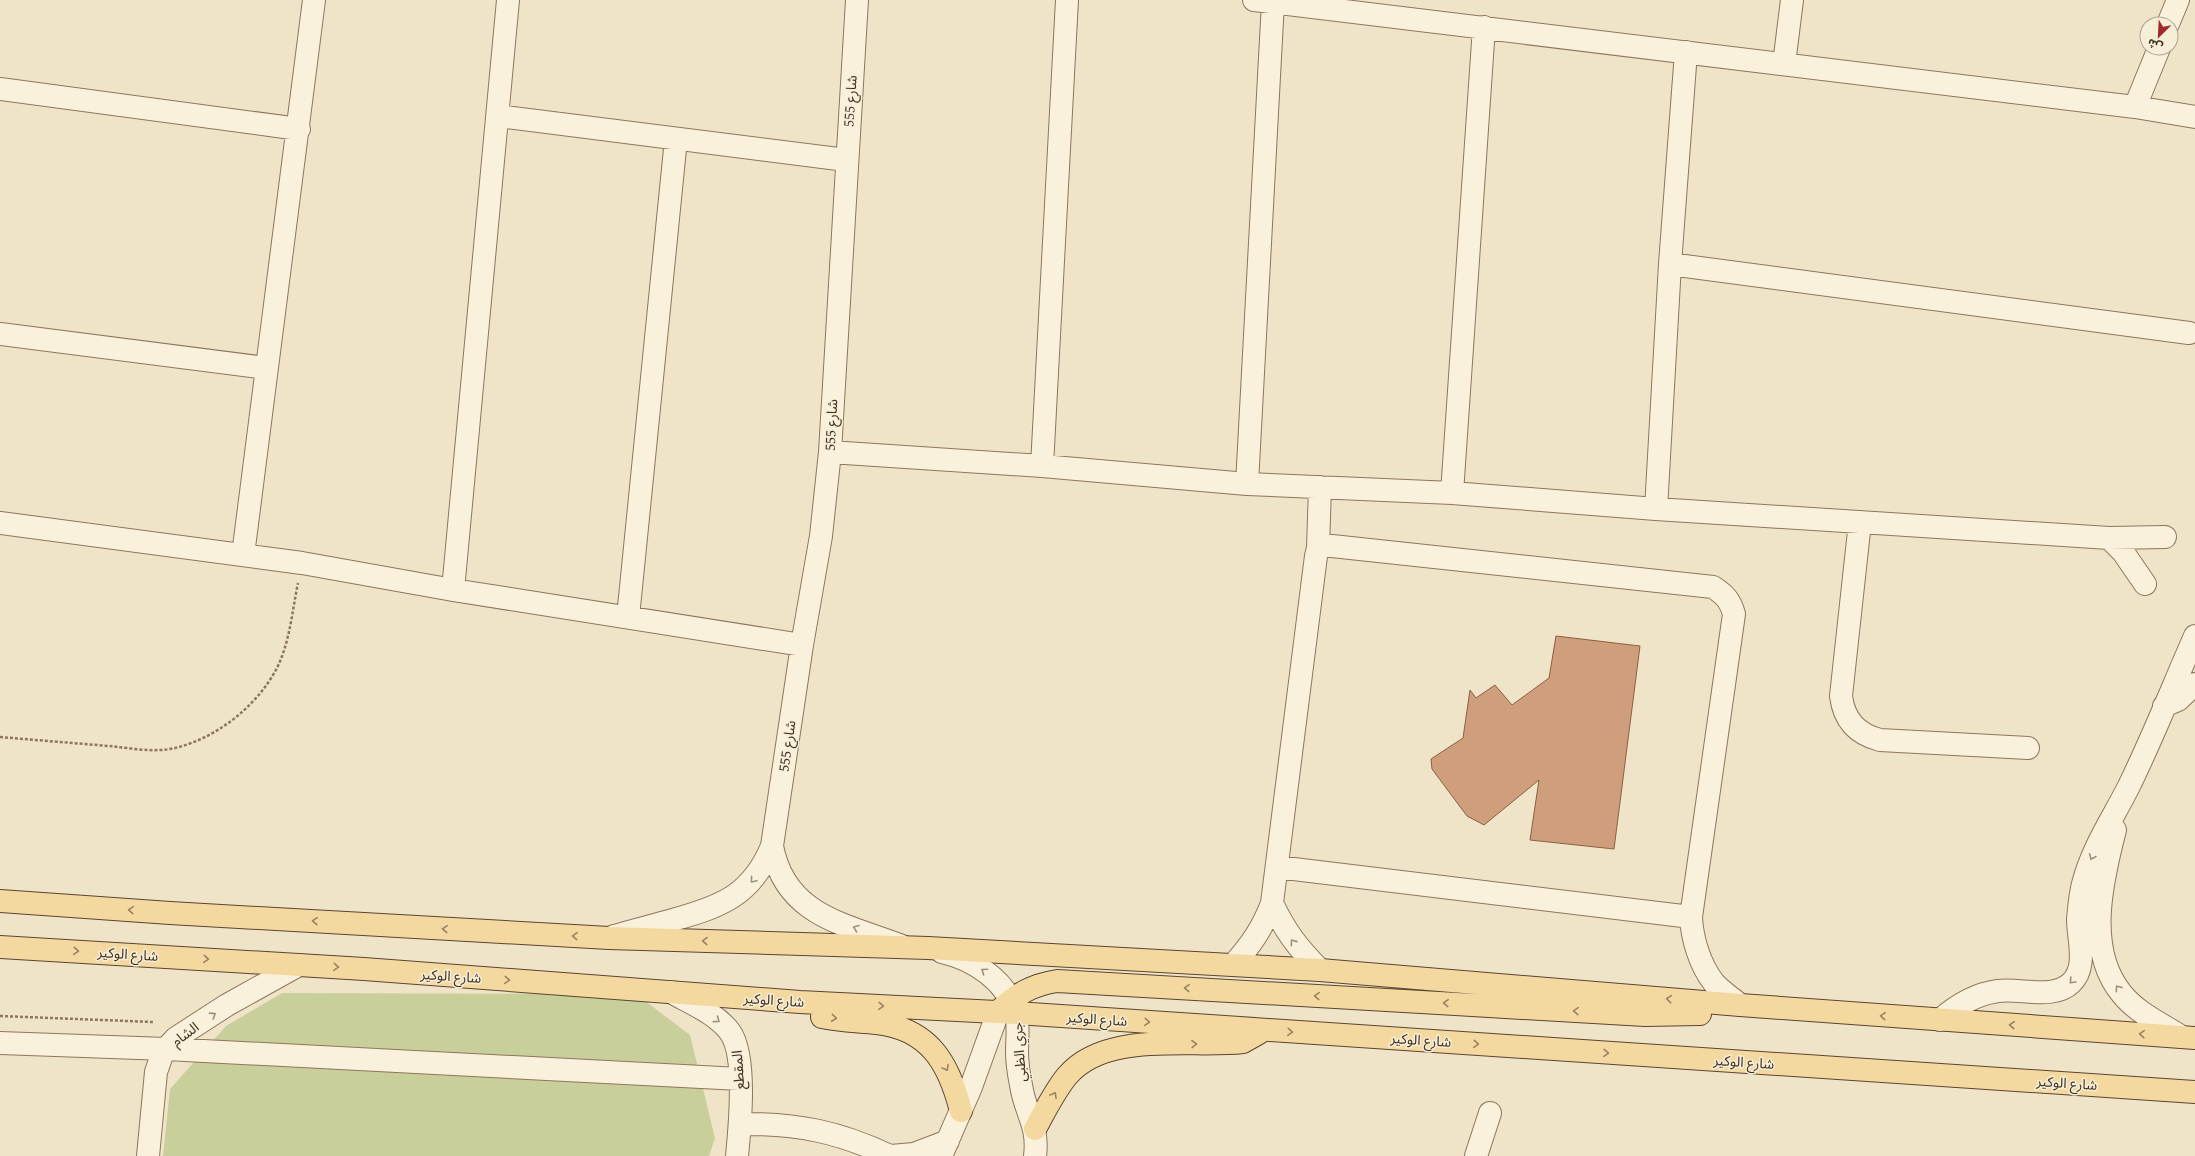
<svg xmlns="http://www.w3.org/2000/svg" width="2195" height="1156" font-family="Spectral,'Noto Sans Arabic',serif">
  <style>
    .green { fill: #c9cf9b }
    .building { fill: #cf9f7d; stroke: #8d5f41 }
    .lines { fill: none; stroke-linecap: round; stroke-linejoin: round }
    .minor-casing { stroke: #8d765c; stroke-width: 24 }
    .major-casing { stroke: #5b4430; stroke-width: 24 }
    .path { stroke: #8d765c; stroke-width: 2.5; stroke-dasharray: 3 2; stroke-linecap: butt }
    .minor { stroke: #faf1dc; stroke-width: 22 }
    .major { stroke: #f3d9a0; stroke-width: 22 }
    .oneway { stroke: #9c907e }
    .oneway2 { stroke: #988460 }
    .labels { text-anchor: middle; stroke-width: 3; stroke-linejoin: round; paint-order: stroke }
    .street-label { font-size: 14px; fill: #3d2e20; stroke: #f7eed8 }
  </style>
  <rect width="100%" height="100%" fill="#f0e4c8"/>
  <path class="green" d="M282,993L636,994L690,1035L715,1138L709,1156H163L170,1089L226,1026Z"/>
  <path class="building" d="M1556,636L1640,646L1614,849L1530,840L1539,780L1484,825L1467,816L1432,769L1431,759L1463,738L1470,690L1476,698L1495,685L1512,705L1549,678Z"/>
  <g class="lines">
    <g class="minor-casing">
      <path id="minor" d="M1254,0L2135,107L2195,117
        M2168,24L2178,0
        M1784,64L1792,0
        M0,89L299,129
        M2135,107L2159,48
        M498,116L846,160
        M1670,264L2189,333
        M0,334L266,368
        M830,452L1042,466L1247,484L1452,493L1656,509L2109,538L2165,537
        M1042,466L1067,0
        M1247,484L1273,2
        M1452,493L1484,27
        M1656,509L1670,264L1686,52
        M1860,522L1841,696C1844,720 1857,734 1880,740L2028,748
        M0,523L302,563L453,590L802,645
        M2109,538L2123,552L2145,584
        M1318,548L1320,487
        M243,555L314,0
        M453,590L508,0
        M628,617L676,139
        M2164,706L2178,700L2195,684
        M2115,830C2102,880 2085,950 2122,994C2137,1013 2162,1024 2182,1037
        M772,846C785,916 845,924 902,946
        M1277,867L1691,917
        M1272,903C1285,931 1298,948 1320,970
        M614,936C635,930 655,925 676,919C723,906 752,894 772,846L802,645L821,536L830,452L857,0
        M942,952C973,959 1006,980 1016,1013C1019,1025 1017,1040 1017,1052C1017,1063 1019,1075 1021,1085C1025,1113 1039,1125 1035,1156
        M1233,965C1250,946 1263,928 1272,903L1316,556L1318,548L1323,546H1332L1713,587C1725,595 1730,600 1734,614L1691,917C1692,939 1700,965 1714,983C1721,991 1732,998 1740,1005
        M671,992C690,1003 716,1013 730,1032C747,1056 740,1126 737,1156
        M1940,1020C1957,1005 1975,994 1998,991C2021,988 2053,1000 2071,983C2088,967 2078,940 2078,919C2079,908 2080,895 2083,884C2092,848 2113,818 2129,786C2153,737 2173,686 2195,636
        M0,1043L166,1049L740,1079
        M740,1124C797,1123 839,1132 890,1156
        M148,1156L156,1072L163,1052L176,1038L227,1005L299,965
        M891,1156L914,1154L948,1141
        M941,1156L971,1087L998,1012
        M1476,1156L1490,1113"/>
    </g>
    <g class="major-casing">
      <path id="major" d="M0,901L170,913L609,938L928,948L1320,970L1740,1005L2195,1038
        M0,947L364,969L800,1002L1016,1013L2195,1092
        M998,1012C1016,994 1032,985 1057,981L1645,1015L1700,1014
        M822,1017C840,1021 859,1021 877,1023C930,1029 949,1064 961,1111
        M1035,1129C1045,1111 1054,1092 1067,1076C1106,1030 1190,1048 1243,1042L1259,1033"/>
    </g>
    <path class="path" d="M0,737C36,740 72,743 109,746C130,748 154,753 175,748C217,738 257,706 277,668C290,641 292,612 298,583
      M0,1016L153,1022"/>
    <use href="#minor" class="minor"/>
    <use href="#major" class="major"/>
  </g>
  <defs><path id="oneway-chevron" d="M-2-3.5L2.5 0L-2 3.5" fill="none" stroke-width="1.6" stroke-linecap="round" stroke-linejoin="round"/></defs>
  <g class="oneway">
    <use href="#oneway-chevron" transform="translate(2092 857) rotate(113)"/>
    <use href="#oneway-chevron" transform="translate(753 880) rotate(130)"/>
    <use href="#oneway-chevron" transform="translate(856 928) rotate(-159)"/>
    <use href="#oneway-chevron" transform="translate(1293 942) rotate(-125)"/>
    <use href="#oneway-chevron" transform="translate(984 971) rotate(-145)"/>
    <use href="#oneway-chevron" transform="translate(2072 981) rotate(134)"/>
    <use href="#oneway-chevron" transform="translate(2118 988) rotate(-126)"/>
    <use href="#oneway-chevron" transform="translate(213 1015) rotate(-33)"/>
    <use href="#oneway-chevron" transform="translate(717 1020) rotate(36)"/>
  </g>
  <g class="oneway2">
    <use href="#oneway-chevron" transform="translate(131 910) rotate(-176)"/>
    <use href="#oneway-chevron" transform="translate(315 921) rotate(-177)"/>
    <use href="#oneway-chevron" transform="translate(445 929) rotate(-177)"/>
    <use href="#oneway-chevron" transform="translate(575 936) rotate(-177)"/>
    <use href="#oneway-chevron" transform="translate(705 941) rotate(-178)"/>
    <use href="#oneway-chevron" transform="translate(76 951) rotate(4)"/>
    <use href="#oneway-chevron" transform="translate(206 959) rotate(4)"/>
    <use href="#oneway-chevron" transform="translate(336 967) rotate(4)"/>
    <use href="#oneway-chevron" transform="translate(507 980) rotate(4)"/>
    <use href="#oneway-chevron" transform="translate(1187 988) rotate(-177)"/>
    <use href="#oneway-chevron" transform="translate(1317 996) rotate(-177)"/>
    <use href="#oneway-chevron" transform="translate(1669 999) rotate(-175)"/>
    <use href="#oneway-chevron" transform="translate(1446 1003) rotate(-177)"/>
    <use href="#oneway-chevron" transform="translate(881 1006) rotate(3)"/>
    <use href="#oneway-chevron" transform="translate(1576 1011) rotate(-177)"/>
    <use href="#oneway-chevron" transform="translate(1883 1016) rotate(-176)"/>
    <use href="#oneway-chevron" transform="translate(834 1018) rotate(6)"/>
    <use href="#oneway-chevron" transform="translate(1147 1022) rotate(4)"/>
    <use href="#oneway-chevron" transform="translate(2012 1025) rotate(-176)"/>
    <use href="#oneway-chevron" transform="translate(1290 1032) rotate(4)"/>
    <use href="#oneway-chevron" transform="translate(2142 1034) rotate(-176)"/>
    <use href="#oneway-chevron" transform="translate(1194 1044) rotate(-1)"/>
    <use href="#oneway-chevron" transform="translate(1476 1044) rotate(4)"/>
    <use href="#oneway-chevron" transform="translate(1606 1053) rotate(4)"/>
    <use href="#oneway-chevron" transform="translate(946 1068) rotate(62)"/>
    <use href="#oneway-chevron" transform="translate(1054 1095) rotate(-61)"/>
  </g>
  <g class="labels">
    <g class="street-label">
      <text transform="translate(850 101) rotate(-86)" y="5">شارع 555</text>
      <text transform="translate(831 425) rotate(-87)" y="5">شارع 555</text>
      <text transform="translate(787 746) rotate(-82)" y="5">شارع 555</text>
      <text transform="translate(128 954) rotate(4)" y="5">شارع الوكير</text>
      <text transform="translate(451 976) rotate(4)" y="5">شارع الوكير</text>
      <text transform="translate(774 1000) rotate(4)" y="5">شارع الوكير</text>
      <text transform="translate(1097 1019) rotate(4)" y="5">شارع الوكير</text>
      <text transform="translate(185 1034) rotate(-37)" y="5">الشام</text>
      <text transform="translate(1421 1040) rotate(4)" y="5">شارع الوكير</text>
      <text transform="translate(1019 1052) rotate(-94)" y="5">جري الظبي</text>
      <text transform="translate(1744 1062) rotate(4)" y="5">شارع الوكير</text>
      <text transform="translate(738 1070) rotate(-94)" y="5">المقطع</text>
      <text transform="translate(2067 1083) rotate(4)" y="5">شارع الوكير</text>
    </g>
  </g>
  <g transform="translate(2159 36) rotate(204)"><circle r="19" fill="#f7eed8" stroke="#ada18e"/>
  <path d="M0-3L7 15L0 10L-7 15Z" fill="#9e2a2b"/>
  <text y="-6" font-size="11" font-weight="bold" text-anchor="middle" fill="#3d2e20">ش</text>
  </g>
</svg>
